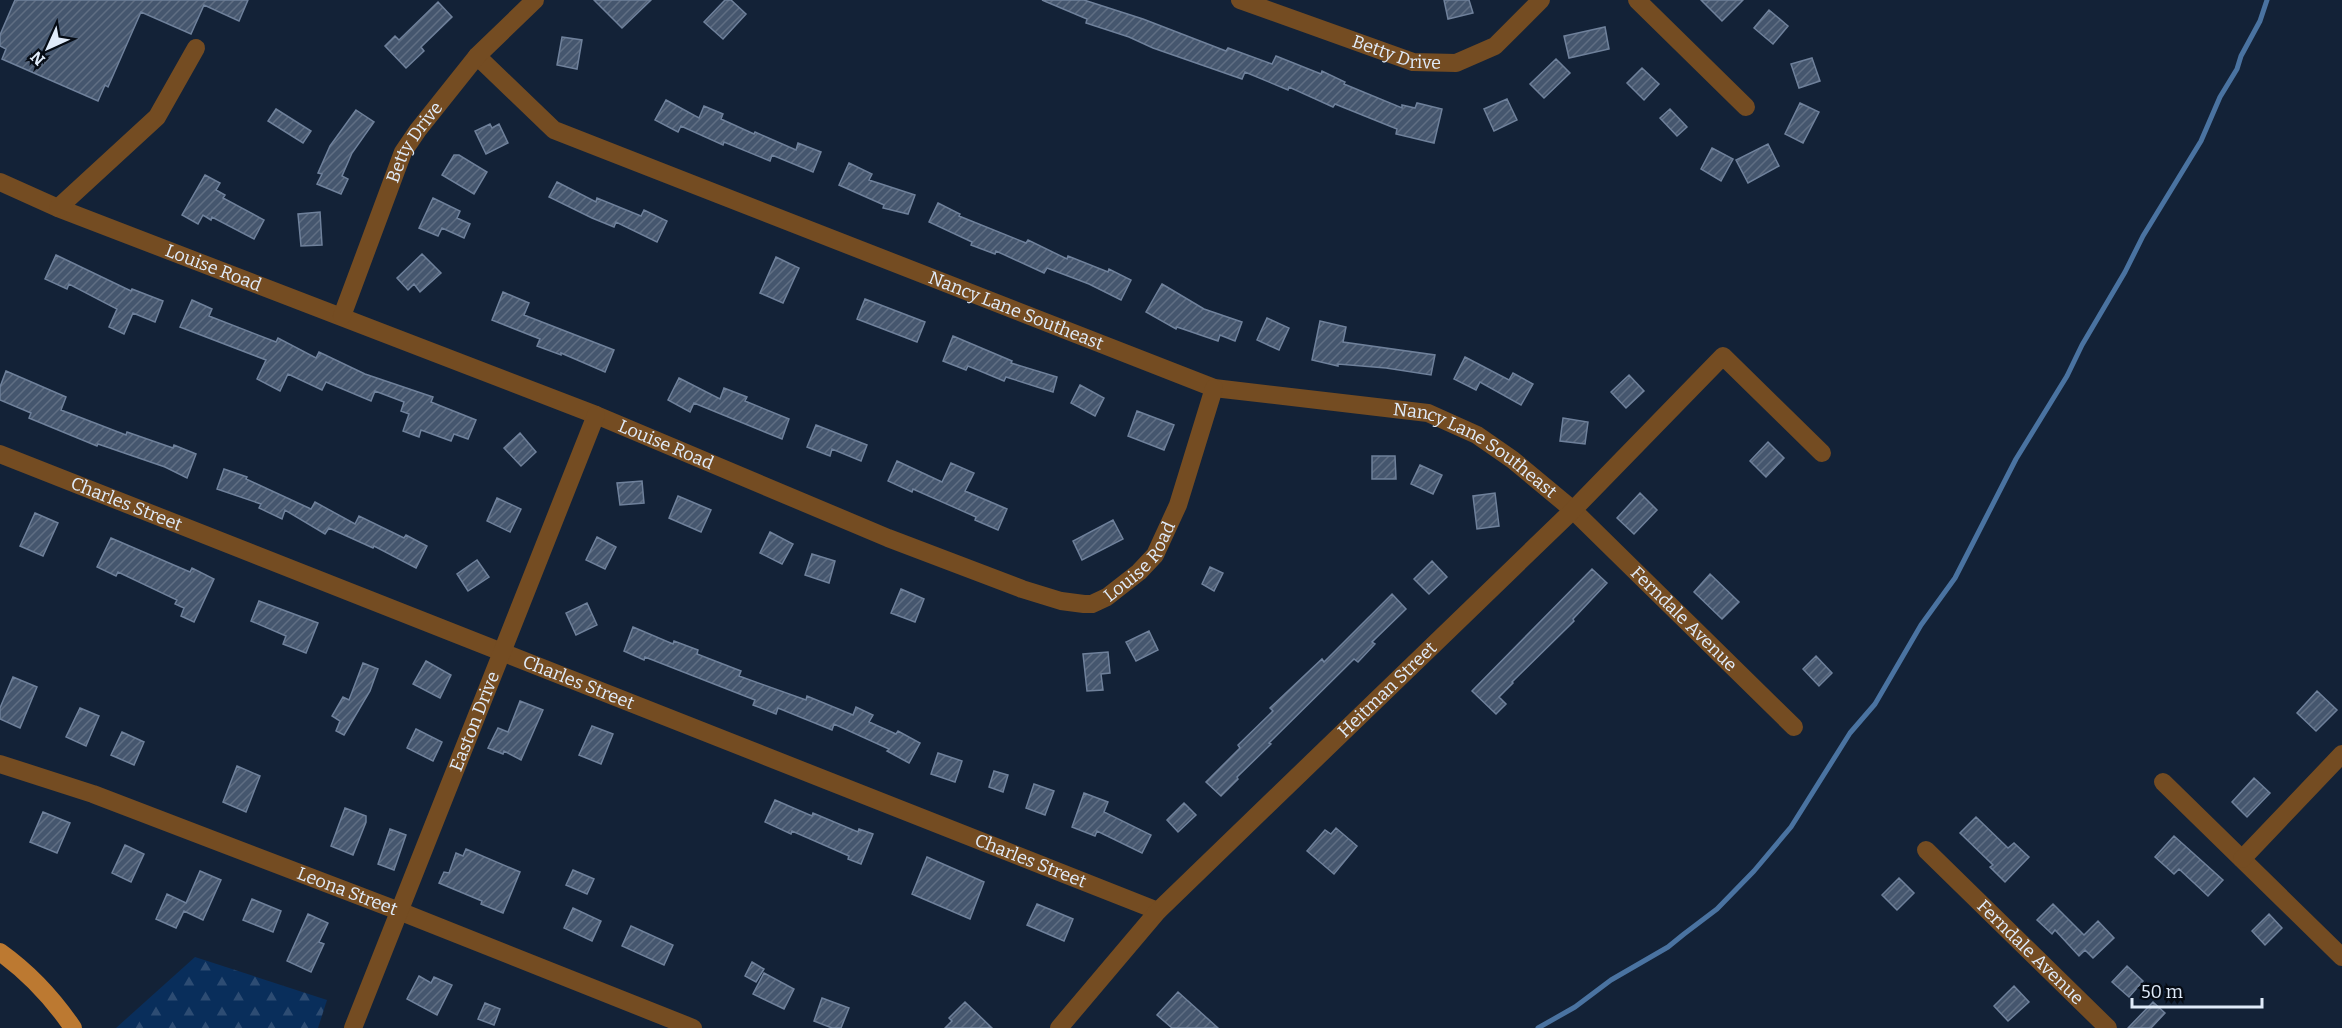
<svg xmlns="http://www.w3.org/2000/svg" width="2342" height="1028" font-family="Bitter,serif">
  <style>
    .forest { fill: url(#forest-firs) }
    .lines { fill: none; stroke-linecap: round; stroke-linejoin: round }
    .stream { stroke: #4a73a1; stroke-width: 5 }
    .building { fill: url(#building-hatch); stroke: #6f819b; stroke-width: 1.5 }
    .minor { stroke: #744c22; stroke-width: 18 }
    .major { stroke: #bc7931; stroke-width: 18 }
    .labels { text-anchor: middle; stroke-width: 5; stroke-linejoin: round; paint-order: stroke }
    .street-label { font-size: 18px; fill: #e0ebf9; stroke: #060c15 }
  </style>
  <defs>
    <pattern id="forest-firs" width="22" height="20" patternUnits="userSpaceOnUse" patternTransform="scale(1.5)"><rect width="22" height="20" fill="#092e5b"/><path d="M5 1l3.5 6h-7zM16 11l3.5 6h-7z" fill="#2d4c73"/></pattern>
    <pattern id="building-hatch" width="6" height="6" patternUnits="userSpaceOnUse" patternTransform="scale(1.5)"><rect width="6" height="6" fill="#45566e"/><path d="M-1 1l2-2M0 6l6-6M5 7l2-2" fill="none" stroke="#606e83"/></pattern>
  </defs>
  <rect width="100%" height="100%" fill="#132237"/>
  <path class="forest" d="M195,957L327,1000L318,1028H116Z"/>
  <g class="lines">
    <path class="stream" d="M1538,1028L1575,1007L1611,980L1668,947L1684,934L1717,909L1754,871L1791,827L1850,733L1875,704L1921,625L1955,578L2016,459L2067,376L2082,345L2125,272L2143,236L2201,141L2220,97L2237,69L2241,56L2260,21L2267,0"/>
  </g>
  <path class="building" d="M15,0H248L239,21L204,5L191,34L141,12L108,87L105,85L98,101L2,59L6,49L0,46V35Z
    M594,0H651L622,28Z
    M725,0H731L746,14L723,39L704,22Z
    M1042,0H1084L1143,19L1226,51L1228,48L1272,64L1276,56L1321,74L1322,71L1345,82L1344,84L1402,108V105L1415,108L1417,103L1442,109L1434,143L1396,134L1397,129L1335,104L1333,107L1289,87L1288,90L1245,72L1242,79L1153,48L1129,37L1086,23L1087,19Z
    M1444,0H1469L1473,13L1448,19Z
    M1701,0H1743L1722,21Z
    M438,2L452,17L421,47L424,51L406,68L385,46L395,36L399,40Z
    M1769,10L1788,26L1773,44L1754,28Z
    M1605,27L1609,49L1569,58L1564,36Z
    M562,37L582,40L577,69L557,65Z
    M1812,58L1820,81L1799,88L1791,64Z
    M1556,59L1570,73L1544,98L1530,84Z
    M1642,68L1659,84L1644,100L1627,83Z
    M1507,99L1517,120L1494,131L1484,109Z
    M666,100L699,118L704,106L723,114L721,119L754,134L755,132L796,150L798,143L821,152L813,172L772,155L770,161L724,142L723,145L681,126L678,132L655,120Z
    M1800,103L1819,112L1803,143L1785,134Z
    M276,109L311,131L303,143L268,121Z
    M1670,109L1687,127L1677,136L1660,118Z
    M356,110L374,122L352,153L342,176L348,179L341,194L317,184L322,174L318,173L330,146Z
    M490,124L492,128L499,124L508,143L486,154L475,131Z
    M1768,144L1779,166L1748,183L1736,160Z
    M1712,148L1733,159L1721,181L1701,169Z
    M454,155H459L487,172L474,194L442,175Z
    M849,163L872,174L869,180L915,195L908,214L883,208L884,205L839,185Z
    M205,175L220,183L216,190L225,195L223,198L264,220L254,239L212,217L211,220L203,215L198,224L182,215Z
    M557,182L596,202L597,198L641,216L644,210L667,221L657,242L616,222L614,227L592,218L549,197Z
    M433,198L460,211L457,218L470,224L464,238L442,228L438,236L419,228Z
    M938,203L960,214L959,216L1026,243L1028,240L1067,259L1068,256L1108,272L1109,269L1131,280L1121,300L1089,284L1047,268L1044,273L996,251L995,254L971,245L972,242L929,222Z
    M320,212L322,245L301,246L298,214Z
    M422,254L441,273L420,292L414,284L408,290L397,278Z
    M56,255L131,291L132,289L163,301L155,322L133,313L124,334L109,327L117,309L69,284L67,289L45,279Z
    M776,257L799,268L783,303L760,293Z
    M1162,284L1204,309L1242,322L1235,341L1220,335L1218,341L1177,327L1176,329L1146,312Z
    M503,292L529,303L524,315L614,350L605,372L561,353V355L537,346L540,339L492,320Z
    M865,299L925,322L917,342L857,319Z
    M192,300L212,309L209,316L276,342L278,338L316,358L319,352L365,374L433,397L431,402L476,420L468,439L454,434L451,441L421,430L419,437L403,431L409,414L401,411L404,402L375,391L371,401L326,382L322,390L288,374L280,391L257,379L266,360L180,327Z
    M1267,318L1289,328L1279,350L1257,340Z
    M1320,321L1346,327L1343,342L1435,355L1431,375L1386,368L1338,364V366L1312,360Z
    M953,336L1012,361L1011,363L1057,377L1053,392L1006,377L1004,381L968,366L966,370L943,361Z
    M1465,357L1509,380L1513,373L1533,384L1521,405L1480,382L1476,390L1454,379Z
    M6,371L66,397L61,410L126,435L127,432L173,448L174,445L196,454L187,478L165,467L98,444L97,446L29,418L31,413L0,400V387Z
    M1629,375L1644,391L1626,408L1611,392Z
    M679,378L720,399L724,388L747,397L745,401L789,419L782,439L694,403L690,412L668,400Z
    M1080,385L1104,398L1095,416L1071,403Z
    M1137,411L1174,425L1164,450L1128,436Z
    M1563,418L1588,422L1585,444L1560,441Z
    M816,425L867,445L861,461L832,449L830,456L807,447Z
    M520,433L536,452L521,466L504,448Z
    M1768,442L1784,458L1766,477L1750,461Z
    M1372,456H1395L1396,479H1372Z
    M897,461L942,482L951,463L974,473L965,491L1007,509L998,530L975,520L976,517L913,489L912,492L888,481Z
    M1420,465L1442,475L1433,494L1411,484Z
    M224,469L247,477L246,479L311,509L315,502L355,524L359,516L404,538L406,535L427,546L416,568L374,546L373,548L329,528L325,534L285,510L282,519L259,508L261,504L217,489Z
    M642,481L644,503L620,505L617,483Z
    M1495,493L1499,526L1477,529L1473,496Z
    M1640,493L1657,510L1634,534L1617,518Z
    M678,496L711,510L701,532L669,518Z
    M497,498L521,509L510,532L487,521Z
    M35,513L58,523L43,556L20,546Z
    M1113,520L1123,539L1082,560L1073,541Z
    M770,532L793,544L782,564L760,553Z
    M597,537L616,547L605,569L586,560Z
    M111,538L190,572L192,568L214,579L194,622L181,616L184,608L175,604L177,600L118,572L116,576L97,567Z
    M812,554L835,561L829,583L805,575Z
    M477,560L489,577L468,591L457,574Z
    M1432,561L1447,577L1429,594L1414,579Z
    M1210,567L1223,573L1214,591L1202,584Z
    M1592,569L1607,583L1573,619L1574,621L1512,682L1513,683L1499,697L1506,704L1496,714L1472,691Z
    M1710,574L1739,602L1722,619L1694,592Z
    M901,589L924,599L915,622L891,613Z
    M1392,594L1406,609L1372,642L1375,644L1358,662L1354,659L1269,743L1271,744L1237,777L1238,779L1221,796L1206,782L1240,748L1238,745L1273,711L1270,708L1322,659L1324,662Z
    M259,601L318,623L306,653L283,644L286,636L251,621Z
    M587,603L597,625L576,635L566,613Z
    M633,627L673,644L674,641L698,650L697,654L741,671L739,676L806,700L807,696L853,715L856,707L873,715L869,722L896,734L898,731L920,743L909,763L887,751L889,749L834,724L832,730L778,708L776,714L753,705L755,700L645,657L644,660L624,651Z
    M1149,631L1158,650L1136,661L1126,642Z
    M1108,652L1110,673L1101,674L1103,690L1087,691L1083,654Z
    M1816,656L1832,673L1819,686L1803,669Z
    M426,661L451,675L440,698L413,684Z
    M363,663L378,669L370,691L344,735L336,731L340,721L332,716L343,697L349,700Z
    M13,677L37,687L20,728L0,719V708Z
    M2317,691L2337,710L2316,731L2297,713Z
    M520,701L543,710L521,760L504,751L503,754L488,748L498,728L508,732Z
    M80,708L99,716L86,746L66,737Z
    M592,726L613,734L601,764L579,755Z
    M416,729L442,742L433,761L407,748Z
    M122,732L144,742L134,765L111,755Z
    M938,753L962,761L955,782L931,774Z
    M237,766L260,776L246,812L223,802Z
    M994,771L1008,775L1003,792L989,787Z
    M2254,778L2270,793L2247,817L2232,802Z
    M1034,784L1054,791L1045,815L1026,808Z
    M1084,793L1108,802L1104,812L1151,835L1142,853L1097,831L1095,836L1072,827Z
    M775,800L812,816L813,813L858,832L859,829L873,834L861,864L848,859L849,856L792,831L791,834L765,822Z
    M1184,803L1196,815L1178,832L1167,820Z
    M345,808L366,816V822L353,855L331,846Z
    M43,812L70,823L57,853L30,842Z
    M1976,817L2008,848L2014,843L2029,857L2005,882L1990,867L1993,865L1960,833Z
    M1336,828L1357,846L1334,874L1307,851L1325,830L1331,834Z
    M390,829L406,835L394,870L378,864Z
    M2174,836L2223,880L2208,896L2179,869L2174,874L2155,857Z
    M125,845L144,854L131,882L112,873Z
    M466,849L520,872L503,913L481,904L482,901L439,883L444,872L449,873L456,853L463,856Z
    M927,857L984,882L970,919L912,894Z
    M573,870L594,879L587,894L566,885Z
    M200,871L221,880L203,920L184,911L176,928L156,919L167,894L186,903Z
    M1899,878L1914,893L1897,910L1882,895Z
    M252,899L281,911L273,932L243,920Z
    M1037,904L1073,919L1064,941L1027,925Z
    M2053,904L2084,935L2098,921L2114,938L2093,958L2085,950L2079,956L2055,930L2052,934L2037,920Z
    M573,908L601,921L592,941L564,928Z
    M308,914L328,923L319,942L324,944L311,972L287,961Z
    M2269,914L2282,928L2265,945L2252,931Z
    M631,926L673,945L664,965L622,946Z
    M752,962L764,969L756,982L745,976Z
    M2127,966L2143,981L2129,997L2112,982Z
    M764,973L794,989L784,1009L753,994Z
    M419,976L431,983L434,977L452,985L437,1015L407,999Z
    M2014,986L2029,1002L2008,1021L1994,1006Z
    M1178,992L1218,1028H1172L1157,1015Z
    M822,998L849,1008L841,1028H832L814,1021Z
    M965,1002L992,1028H945L952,1021L949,1018Z
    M2153,1002L2165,1013L2151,1028H2128Z
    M485,1003L500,1009L494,1025L478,1019Z"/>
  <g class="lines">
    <g class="minor">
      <path id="s1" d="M1240,0L1413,62L1456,63L1495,46L1541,0"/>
      <path d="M1637,0L1746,107"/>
      <path id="s2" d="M477,56L554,130L1214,388L1428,413L1477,435L1513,460L1573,510L1794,727"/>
      <path id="s3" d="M0,182L58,208L596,415L888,538L1022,589L1061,601L1084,604H1092L1107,597L1139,572L1155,555L1178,505L1214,388"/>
      <path d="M58,208L157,117L196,48"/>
      <path id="s4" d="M342,316L403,152L418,130L477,56L535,0"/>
      <path id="s5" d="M0,454L1158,911"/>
      <path id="s6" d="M0,764L93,794L399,911L693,1028"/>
      <path d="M2163,782L2342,957"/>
      <path id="s7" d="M1926,850L2108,1028"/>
      <path d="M2242,859L2342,754"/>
      <path id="s8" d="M353,1028L596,415"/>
      <path id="s9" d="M1059,1028L1158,911L1573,510L1723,356L1822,453"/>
    </g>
    <path class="major" d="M0,952C28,972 54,1000 73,1028"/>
  </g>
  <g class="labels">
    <g class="street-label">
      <text dy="6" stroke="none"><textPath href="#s1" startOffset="166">Betty Drive</textPath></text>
      <text dy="6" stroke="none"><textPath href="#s4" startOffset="189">Betty Drive</textPath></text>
      <text dy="6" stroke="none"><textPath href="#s3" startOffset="230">Louise Road</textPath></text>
      <text dy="6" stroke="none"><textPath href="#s2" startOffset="603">Nancy Lane Southeast</textPath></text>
      <text dy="6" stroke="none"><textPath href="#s3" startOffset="716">Louise Road</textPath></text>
      <text dy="6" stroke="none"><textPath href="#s2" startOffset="1089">Nancy Lane Southeast</textPath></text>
      <text dy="6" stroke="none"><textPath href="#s5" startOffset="136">Charles Street</textPath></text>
      <text dy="6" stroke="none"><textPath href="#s3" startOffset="1238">Louise Road</textPath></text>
      <text dy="6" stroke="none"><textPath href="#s2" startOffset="1362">Ferndale Avenue</textPath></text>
      <text dy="6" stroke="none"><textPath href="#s5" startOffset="622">Charles Street</textPath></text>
      <text dy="6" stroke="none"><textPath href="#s9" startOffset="472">Heitman Street</textPath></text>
      <text dy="6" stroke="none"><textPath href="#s8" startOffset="330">Easton Drive</textPath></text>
      <text dy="6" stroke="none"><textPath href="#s5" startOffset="1108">Charles Street</textPath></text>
      <text dy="6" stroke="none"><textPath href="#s6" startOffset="370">Leona Street</textPath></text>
      <text dy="6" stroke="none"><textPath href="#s7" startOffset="146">Ferndale Avenue</textPath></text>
    </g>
  </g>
  <g transform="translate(48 48) rotate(225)" stroke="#060c15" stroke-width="4.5" paint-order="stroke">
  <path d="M0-4.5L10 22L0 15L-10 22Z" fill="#e0ebf9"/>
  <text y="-9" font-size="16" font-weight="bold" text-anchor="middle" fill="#e0ebf9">N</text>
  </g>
  <path d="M2132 998v9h130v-9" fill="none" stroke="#e0ebf9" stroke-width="3"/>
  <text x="2141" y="998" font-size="18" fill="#e0ebf9" stroke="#060c15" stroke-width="4.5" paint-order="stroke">50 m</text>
</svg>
